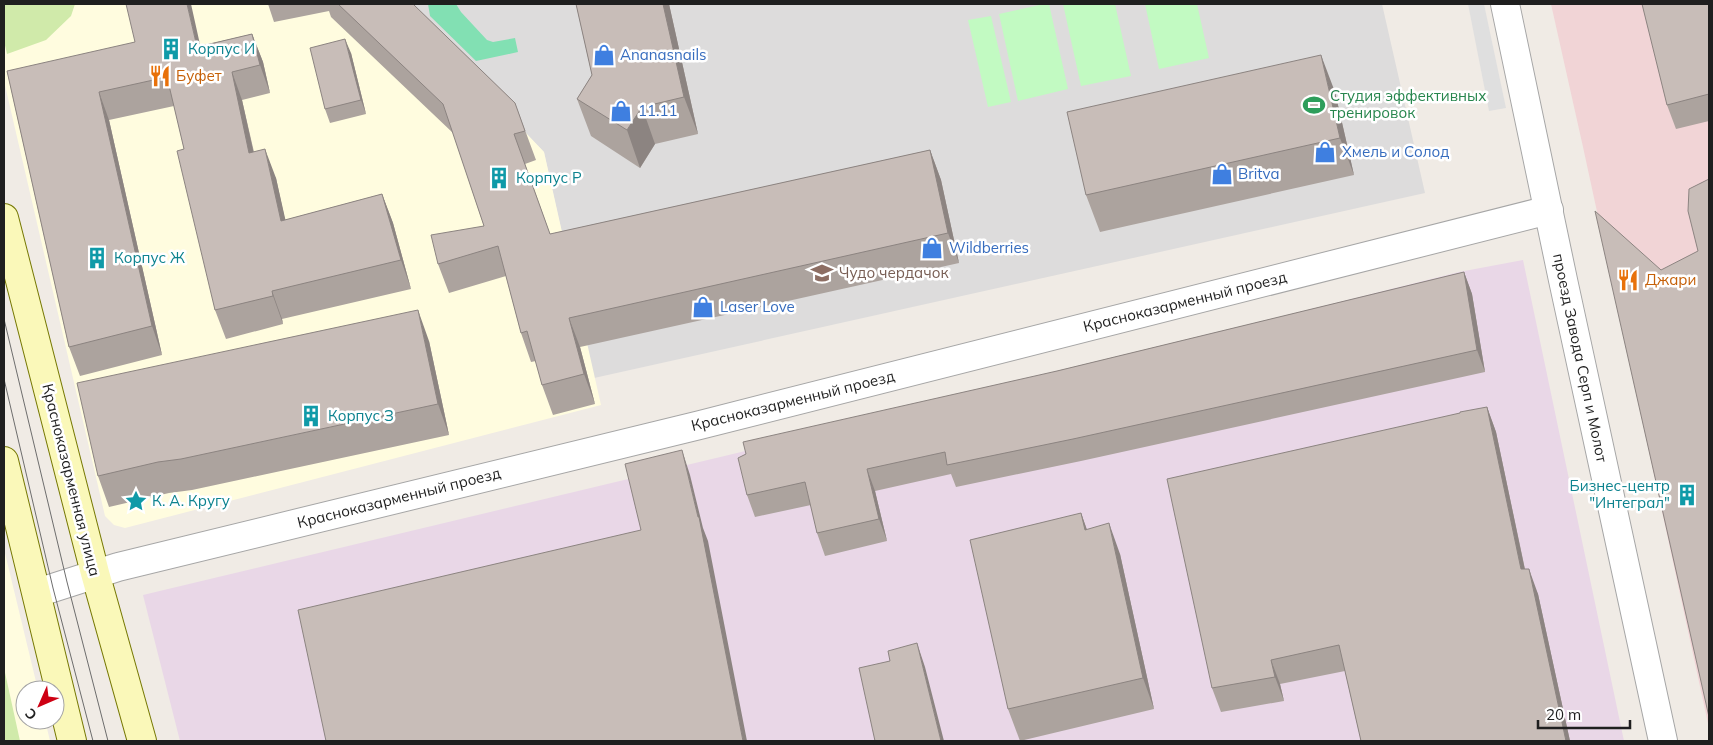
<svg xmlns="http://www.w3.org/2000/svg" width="1713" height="745" font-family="Mulish,sans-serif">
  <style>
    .residential { fill: #dddcdc }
    .commercial { fill: #f1d4d6 }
    .industrial { fill: #e9d7e7 }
    .education { fill: #fffcdf }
    .grass { fill: #d0eaaa }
    .park { fill: #c2fac2 }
    .pitch { fill: #82e0b3 }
    .parking { fill: #dfdfdf }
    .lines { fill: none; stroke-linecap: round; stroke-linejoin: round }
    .minor-casing { stroke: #a6a6a6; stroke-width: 30 }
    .tertiary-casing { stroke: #a6a6a6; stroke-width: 30 }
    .secondary-casing { stroke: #767803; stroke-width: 30 }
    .minor { stroke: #fff; stroke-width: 28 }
    .tertiary { stroke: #fff; stroke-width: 28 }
    .secondary { stroke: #faf8b9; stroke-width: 28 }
    .tram { stroke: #6d6d6d; stroke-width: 1 }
    .wall { fill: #aca39e }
    .shaded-wall { fill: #8c8481 }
    .building { fill: #c8bdb8; stroke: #8c8481 }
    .labels { text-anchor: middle; stroke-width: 5; stroke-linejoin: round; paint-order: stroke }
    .culture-label { font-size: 15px; fill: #0d838f; stroke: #fff; text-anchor: start }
    .shop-label { font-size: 15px; fill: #366cbe; stroke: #fff; text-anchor: start }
    .food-label { font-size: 15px; fill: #c56008; stroke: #fff; text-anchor: start }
    .leisure-label { font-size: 15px; fill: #27864d; stroke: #fff; text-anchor: start }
    .education-label { font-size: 15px; fill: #785e54; stroke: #fff; text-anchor: start }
    .street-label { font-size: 15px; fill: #1f1f1f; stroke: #fff }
  </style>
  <rect width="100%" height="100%" fill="#f0ebe5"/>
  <path class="residential" d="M403,4H1382L1425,193L594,378L544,152Z"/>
  <path class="commercial" d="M1551,4H1709V728L1583,147Z"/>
  <path class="industrial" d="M1523,260L1624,741H180L143,595L737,453L1459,272Z"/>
  <path class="education" d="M4,4H403L544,152L601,405L125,528L114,525L105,516L4,81Z
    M4,549L38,690H25V720H45L50,741H4Z"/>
  <path class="grass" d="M4,4H75L71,16L46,40L7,54L4,41Z
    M4,668L20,741H4Z"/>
  <path class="park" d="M1044,4H1049L1068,89L1018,101L999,14Z
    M1063,4H1115L1131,76L1081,86Z
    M1145,4H1197L1209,58L1159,69Z
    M991,16L1011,102L988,107L968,20Z"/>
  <path class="pitch" d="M428,4H456L461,12L487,40L493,42L515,38L518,52L476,61L430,16Z"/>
  <path class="parking" d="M1468,4H1484L1506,108L1489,111Z"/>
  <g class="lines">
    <g class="minor-casing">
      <path id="minor" d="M37,593L118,567L700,425L1549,210"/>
    </g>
    <g class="tertiary-casing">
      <path id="tertiary" d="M1505,4L1563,280L1663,741"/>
    </g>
    <g class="secondary-casing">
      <path id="secondary" d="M4,218L95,573L142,741
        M4,461L72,741"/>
    </g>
    <use href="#minor" class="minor"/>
    <use href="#tertiary" class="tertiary"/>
    <use href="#secondary" class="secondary"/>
    <path class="tram" d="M4,319L67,582L108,741
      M4,379L53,588L93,741"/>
  </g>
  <path class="wall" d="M268,4H413L515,103L536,160L525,164L550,234L930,150L941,180L959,263L580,347L595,404L553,415L542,385L536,361L531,362L521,333L506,276L449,293L438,264L484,226L453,133L331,17L329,11L274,22Z
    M576,4H669L698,134L655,144L640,168L591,136L577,99L592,75Z
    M1709,4V121L1676,129L1667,105Z
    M252,34L263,62L270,93L242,100L254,152L276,178L285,220L382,194L393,223L411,289L282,319L283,324L226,339L215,310L184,149L174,106L109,120L162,355L80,376L69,347L7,71L200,46Z
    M351,53L366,114L330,123L325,109Z
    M1335,92L1354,175L1100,232L1086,195Z
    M1464,272L1472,294L1485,372L1081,461L956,487L951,474L875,491L887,541L825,556L817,533L811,505L755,517L747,495L1057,371Z
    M429,341L449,435L192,490L169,493L109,507L98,476Z
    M1487,407L1496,432L1525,569L1538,594L1570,741H1361L1345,671L1280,684L1284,701L1221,712L1212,688Z
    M1081,513L1087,530L1120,554L1154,709L1020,741L1008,709Z"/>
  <path class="shaded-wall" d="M187,4H191L207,76L197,47Z
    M663,4H669L698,134L684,97Z
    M252,34L263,62L270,93L260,65Z
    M345,39L351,53L366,114L361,100Z
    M1321,55L1335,92L1354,175L1340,138Z
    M232,72L242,100L260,182L249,153Z
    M99,92L109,120L162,355L152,326Z
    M642,107L655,144L640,168L627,130Z
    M265,149L276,178L292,249L281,221Z
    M930,150L941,180L959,263L948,233Z
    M382,194L393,223L411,289L401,260Z
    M1464,272L1472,294L1485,372L1477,350Z
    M272,291L282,319L283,324L273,296Z
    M418,310L429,341L449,435L438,404Z
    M569,318L580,347L595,404L584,374Z
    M1487,407L1496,432L1530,594L1521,569Z
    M682,450L690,475L703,528L708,541L747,741H743L698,517Z
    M867,469L875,491L887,541L879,519Z
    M1081,513L1092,544L1085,530Z
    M1109,523L1120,554L1154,709L1143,678Z
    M1529,569L1538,594L1570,741H1566Z
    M917,643L925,667L944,741H941Z
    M1271,660L1280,684L1284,701L1275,677Z"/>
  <path class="building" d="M126,4H187L197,47L252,34L260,65L232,72L249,153L265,149L281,221L382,194L401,260L272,291L273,296L215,310L177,151L184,149L167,77L99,92L152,326L69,347L7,71L135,42Z
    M338,4H413L515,103L525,131L514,134L550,234L930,150L948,233L569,318L584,374L542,385L527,331L521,333L498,246L438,264L431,235L484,226L443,104Z
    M576,4H663L684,97L642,107L627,130L577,99L592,75Z
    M1642,4H1709V94L1667,105Z
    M345,39L361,100L325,109L310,48Z
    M1321,55L1340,138L1086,195L1067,112Z
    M1709,179V717L1595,211L1661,270L1698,251L1688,211L1689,189Z
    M1464,272L1477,350L1073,439L947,465L945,452L867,469L879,519L817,533L805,482L747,495L738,458L746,454L743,442L1057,371Z
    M418,310L438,404L181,459L158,462L98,476L77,383Z
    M1487,407L1521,569H1529L1566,741H1361L1339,645L1271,660L1275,677L1212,688L1167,479L1460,413V412Z
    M682,450L698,517H699L743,741H326L298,610L641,530L625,464Z
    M1081,513L1085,530L1109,523L1143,678L1008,709L970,540Z
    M917,643L941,741H875L859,668L890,661L888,651Z"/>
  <defs>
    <g id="building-bare" transform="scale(1.725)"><path d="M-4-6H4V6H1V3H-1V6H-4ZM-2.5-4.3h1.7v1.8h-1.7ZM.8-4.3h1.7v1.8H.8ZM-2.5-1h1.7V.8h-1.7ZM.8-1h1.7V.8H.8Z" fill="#0f9aa8" stroke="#fff" stroke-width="2.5" paint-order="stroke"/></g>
    <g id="shop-bare" transform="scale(1.725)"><path d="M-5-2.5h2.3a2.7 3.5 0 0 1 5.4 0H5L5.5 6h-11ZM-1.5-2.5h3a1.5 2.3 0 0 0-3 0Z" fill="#3f7fe0" stroke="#fff" stroke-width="2.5" paint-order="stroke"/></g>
    <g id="restaurant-bare" transform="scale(1.725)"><path d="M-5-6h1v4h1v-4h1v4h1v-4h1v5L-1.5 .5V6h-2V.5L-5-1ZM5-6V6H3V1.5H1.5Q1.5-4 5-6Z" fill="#e8710a" stroke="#fff" stroke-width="2.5" paint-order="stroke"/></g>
    <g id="stadium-bare" transform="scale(1.725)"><path d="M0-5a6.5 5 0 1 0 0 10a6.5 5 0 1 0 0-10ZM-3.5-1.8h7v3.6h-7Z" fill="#2e9e5b" stroke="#fff" stroke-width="2.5" paint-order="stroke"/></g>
    <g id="school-bare" transform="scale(1.725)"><path d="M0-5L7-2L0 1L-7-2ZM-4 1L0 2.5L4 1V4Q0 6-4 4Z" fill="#8d6e63" stroke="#fff" stroke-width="2.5" paint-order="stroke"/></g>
    <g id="sight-bare" transform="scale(1.725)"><path d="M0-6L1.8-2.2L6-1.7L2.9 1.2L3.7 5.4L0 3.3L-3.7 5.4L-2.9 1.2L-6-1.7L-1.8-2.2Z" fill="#0f9aa8" stroke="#fff" stroke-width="2.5" paint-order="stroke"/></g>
  </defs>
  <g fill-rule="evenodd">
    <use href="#building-bare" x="171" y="49"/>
    <use href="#shop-bare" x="604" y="55"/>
    <use href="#restaurant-bare" x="160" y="76"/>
    <use href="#stadium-bare" x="1314" y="105"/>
    <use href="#shop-bare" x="621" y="111"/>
    <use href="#shop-bare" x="1325" y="152"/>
    <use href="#shop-bare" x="1222" y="174"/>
    <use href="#building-bare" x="499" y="178"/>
    <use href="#shop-bare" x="932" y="248"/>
    <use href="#building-bare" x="97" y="258"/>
    <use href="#school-bare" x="822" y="273"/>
    <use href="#restaurant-bare" x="1628" y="280"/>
    <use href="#shop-bare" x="703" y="307"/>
    <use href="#building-bare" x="311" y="416"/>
    <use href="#building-bare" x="1687" y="495"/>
    <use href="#sight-bare" x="136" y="501"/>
  </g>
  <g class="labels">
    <g class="culture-label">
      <text x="188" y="54">Корпус И</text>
      <text x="516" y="183">Корпус Р</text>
      <text x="114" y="263">Корпус Ж</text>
      <text x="328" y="421">Корпус З</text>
      <text x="1670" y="491" text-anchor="end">Бизнес-центр<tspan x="1670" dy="17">"Интеграл"</tspan></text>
      <text x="152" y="506">К. А. Кругу</text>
    </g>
    <g class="shop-label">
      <text x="620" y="60">Ananasnails</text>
      <text x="638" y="116">11.11</text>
      <text x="1342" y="157">Хмель и Солод</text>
      <text x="1238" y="179">Britva</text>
      <text x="949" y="253">Wildberries</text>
      <text x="720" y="312">Laser Love</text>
    </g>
    <g class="food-label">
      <text x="176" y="81">Буфет</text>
      <text x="1645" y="285">Джари</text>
    </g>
    <g class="leisure-label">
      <text x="1330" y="101">Студия эффективных<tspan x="1330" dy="17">тренировок</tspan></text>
    </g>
    <g class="education-label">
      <text x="839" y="278">Чудо чердачок</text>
    </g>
    <g class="street-label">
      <text transform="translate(1185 302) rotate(-14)" y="5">Красноказарменный проезд</text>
      <text transform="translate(1580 358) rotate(78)" y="5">проезд Завода Серп и Молот</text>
      <text transform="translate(793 401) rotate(-14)" y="5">Красноказарменный проезд</text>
      <text transform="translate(71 480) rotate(76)" y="5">Красноказарменная улица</text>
      <text transform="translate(399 498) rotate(-14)" y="5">Красноказарменный проезд</text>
    </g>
  </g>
  <rect width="1713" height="745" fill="none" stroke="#1f1f1f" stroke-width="10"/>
  <g transform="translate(40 705) rotate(225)"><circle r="24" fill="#ffffff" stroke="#a5a5a5"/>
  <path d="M0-4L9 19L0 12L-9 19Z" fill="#ce0013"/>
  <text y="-8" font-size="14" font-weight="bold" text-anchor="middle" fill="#1f1f1f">С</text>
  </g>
  <path d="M1538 720v8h92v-8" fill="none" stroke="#1f1f1f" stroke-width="2.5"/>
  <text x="1546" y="720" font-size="15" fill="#1f1f1f" stroke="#ffffff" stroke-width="4" paint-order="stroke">20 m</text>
</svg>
